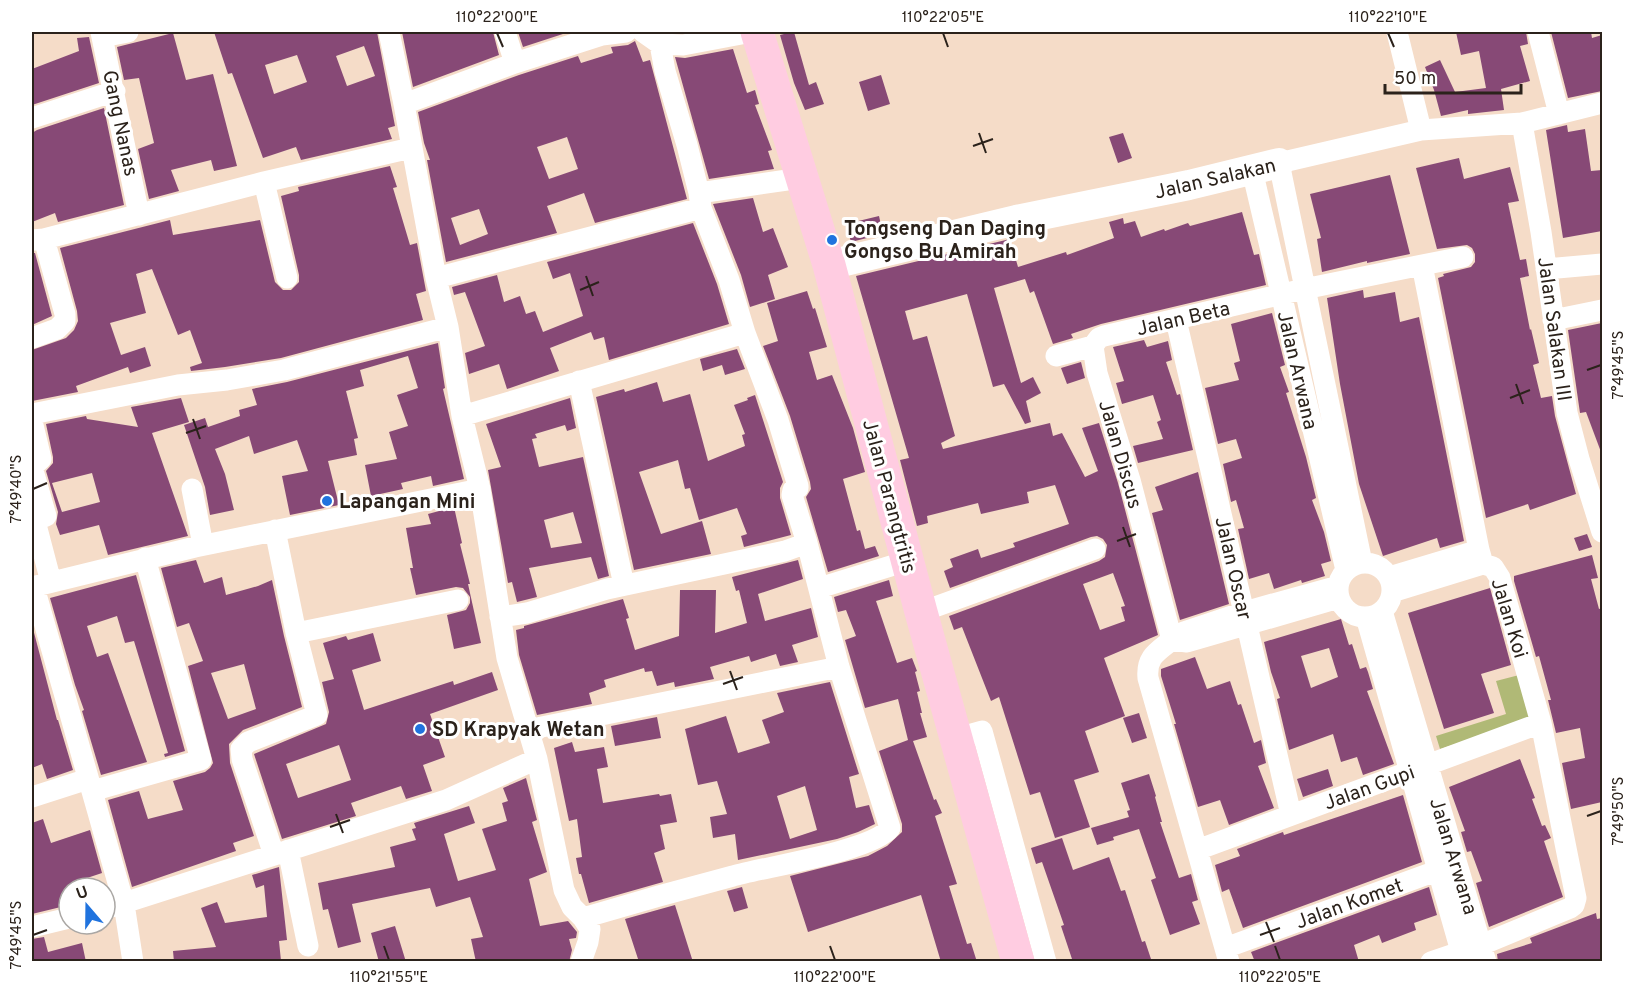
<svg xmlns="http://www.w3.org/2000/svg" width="1634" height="993" font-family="Overpass,sans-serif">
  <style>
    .green { fill: #b0b976 }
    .building { fill: #874976; fill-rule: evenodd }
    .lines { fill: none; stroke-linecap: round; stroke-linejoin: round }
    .street { stroke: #fff; stroke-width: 21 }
    .secondary { stroke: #fff; stroke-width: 30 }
    .primary { stroke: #ffcce1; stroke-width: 33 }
    .ticks { fill: none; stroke: #2b221b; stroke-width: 2 }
    .poi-dot { fill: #2073de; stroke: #fff; stroke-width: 2 }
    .labels { text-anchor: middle; stroke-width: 6; stroke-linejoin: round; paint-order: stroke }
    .street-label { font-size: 20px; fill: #2b221b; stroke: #fff }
    .poi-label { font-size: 20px; font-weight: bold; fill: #2b221b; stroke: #fff; text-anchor: start }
    .neatline { fill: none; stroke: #2b221b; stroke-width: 2 }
    .ticks-label { font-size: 15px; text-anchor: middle; fill: #2b221b }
  </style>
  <rect width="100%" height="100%" fill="#f5dcc8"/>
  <path class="green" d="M1523,674L1535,719L1440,749L1436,736L1506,714L1496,681Z"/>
  <path class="building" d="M214,32H377L395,126L388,128L392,139L301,160L296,147L263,158L232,73L228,74ZM364,46L375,76L347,86L336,56ZM297,55L307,82L274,94L265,65Z
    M402,32H493L499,55L413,87Z
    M518,32H569L523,47Z
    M792,32H794L809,85L816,82L824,104L805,110L794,83L780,35Z
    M1456,32H1526L1528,44L1520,46L1530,81L1501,89L1504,110L1468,114V110L1441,116L1434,90L1425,67L1440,60L1455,92L1486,88L1479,51L1461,55Z
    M1551,32H1591L1592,38L1602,35V91L1568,98Z
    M173,33L186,80L213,74L237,166L214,171L211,160L171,170L179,191L149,199L138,149L154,143L139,78L124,80L117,47Z
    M89,37L99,83L32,105V69L79,51L77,38Z
    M635,41L643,62L650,60L687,199L595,223L584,193L547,206L557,233L446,262L427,160H430L424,143L418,112L519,75L578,56L581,63L613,53L611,47L628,45ZM567,137L578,169L549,179L537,147ZM479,209L488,234L460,245L451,218Z
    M733,49L747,93L755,90L759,104L755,105L772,150L768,151L774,169L709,179L675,57L685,58Z
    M881,75L890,104L868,111L859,82Z
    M104,108L124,205L58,222L55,213L32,222V133L37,130Z
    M1567,125L1568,132L1585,129L1591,171L1602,170V231L1563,238L1546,130Z
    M1123,133L1132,158L1118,163L1109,137Z
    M1459,158L1464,179L1510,167L1519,201L1508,203L1520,260L1526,259L1529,276L1520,278L1530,330L1531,329L1539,363L1533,365L1541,398L1552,396L1555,416L1576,494L1530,510L1528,504L1486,518L1438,278L1444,276L1443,274L1471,267L1475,262V254L1472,248L1467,245L1437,249L1416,168Z
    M390,166L397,187L393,188L410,245L417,243L426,291L416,294L423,320L281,358L225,367L191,371L190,367L202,363L190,330L178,335L152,269L136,274L146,313L110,323L121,355L145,347L151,366L130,373L128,367L76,386L78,392L32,401V350L66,338L74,330L78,321L77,311L60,248L170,220L173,235L260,220L275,282L283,290H291L299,282V275L281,196L299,191L298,187Z
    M1390,175L1410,254L1367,263V261L1322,272L1317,239L1321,238L1310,194Z
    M753,198L763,232L773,228L788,267L768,275L775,299L750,307L741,275L713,204Z
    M1242,212L1254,255L1259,254L1266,285L1101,324L1071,334L1073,338L1053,344L1034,291L1030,293L1025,279L994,288L1021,383L1033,377L1041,393L1026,401L1031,422L1025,424L1004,384L993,387L967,294L905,311L913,340L927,336L955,436L941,443L943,449L1050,423L1053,436L1062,433L1085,477L1098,471L1082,428L1099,423L1118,483L1158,635L1104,658L1125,716L1085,731L1099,772L1074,780L1090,827L1055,838L1040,792L1030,795L999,697L991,701L962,627L954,630L949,616L1099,561L1105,557L1107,545L1103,539L1097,536L1091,537L950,588L944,571L953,567L950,559L978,549L981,558L1015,547L1013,543L1069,524L1055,485L1027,492L1029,503L981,514L978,503L927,516L928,523L917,526L900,460L909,458L856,276L1010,239L1018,267L1066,252L1067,255L1114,238L1109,222L1123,218L1124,224L1135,221L1141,237L1164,229L1165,231L1188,223L1190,226ZM1113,573L1125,606L1121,607L1125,621L1100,630L1083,584Z
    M879,216L883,234L851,242L846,224Z
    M693,223L717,284L729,324L609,360L604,337L594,340L591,332L550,348L559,371L507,389L499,364L469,374L465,353L485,346L465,292L454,295L452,287L497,275L504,302L520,296L526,314L535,311L543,332L583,316L570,273L553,279L547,262Z
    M32,253H35L52,316L32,325Z
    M1363,290L1364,298L1395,292L1400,322L1419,317L1464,541L1440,548L1437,538L1383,556L1359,484L1340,384L1327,298Z
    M807,291L813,309L815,308L827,347L809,352L817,380L832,375L853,428L865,472L843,479L857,531L860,530L865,549L875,546L879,556L828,572L806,497L811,489L810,482L790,416L763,346L778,341L767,303Z
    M1272,313L1285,365L1280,367L1289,392L1286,393L1306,457L1316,498L1312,500L1324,532L1331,561L1321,564L1325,576L1302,583L1301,580L1274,589L1269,573L1249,579L1238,529L1244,528L1236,500L1231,502L1223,464L1242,458L1236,439L1218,444L1205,388L1239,380L1234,363L1240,361L1231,324Z
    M1602,323V451L1601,452L1586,412L1580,413L1568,330Z
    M1144,340L1147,347L1168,341L1172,360L1166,362L1177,395L1180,394L1193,450L1138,463L1133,446L1163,439L1157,422L1161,420L1153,395L1122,404L1116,383L1124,381L1113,347Z
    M438,343L445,388L443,389L464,479L433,486L431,476L401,483L403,489L371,496L365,465L397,459L389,432L408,426L397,395L418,388L408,356L360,370L364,386L346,391L358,438L354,439L357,455L328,461L339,505L290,515L282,476L308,471L297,440L254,454L249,436L215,449L225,474L234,510L210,515L205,487L184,425L205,418L208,427L240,416L239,410L257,405L252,389L287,382Z
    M737,349L745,369L725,375L722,365L703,371L700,359Z
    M1081,362L1085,378L1067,384L1061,368Z
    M657,382L663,402L690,394L708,461L745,446L742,435L745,434L734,405L748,400L747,398L755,395L783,482L780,488V498L791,535L744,547L741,536L747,534L737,508L699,520L690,488L685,489L678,460L639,472L661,534L702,521L711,554L634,570L596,397L624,389L625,392Z
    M181,398L189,422L152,433L188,536L108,555L99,525L60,535L56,524L58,512L46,471L53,463V457L46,424L86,416L87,419L138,427L131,407ZM92,473L100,502L62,512L52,483Z
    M570,398L576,428L567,431L565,425L535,434L537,438L532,439L539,467L583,457L609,576L598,579L591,557L529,568L537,597L517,602L512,582L508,583L488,470L501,467L486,424ZM573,512L582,543L551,548L544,520Z
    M1198,472L1229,604L1180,620L1152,513L1163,510L1155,487Z
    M454,507L462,543L460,544L470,584H468L481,643L454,649L447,615L466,610L470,603V597L463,588L456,587L416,595L410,568H413L406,528L431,524L428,514Z
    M1587,534L1592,547L1579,551L1574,538Z
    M1592,555L1598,578L1591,579L1599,609L1602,608V802L1571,809L1562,763L1585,758L1580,728L1556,733L1548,700H1551L1539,656L1536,657L1514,581V576Z
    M196,560L204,583L222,577L226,595L258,586L272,580L284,636L302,707L243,730L229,744L230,763L254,836L233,843L236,851L132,887L108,800L139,791L148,819L183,810L173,781L205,772L210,768L213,763L188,666L203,661L189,623L177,627L161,568ZM244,664L256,709L228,719L211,673Z
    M798,560L803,579L758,594L765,621L811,608L818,637L792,645L798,662L780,666L776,654L751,662L749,656L710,667L714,679L675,687L674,682L657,686L652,671L645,672L644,668L604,680L606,687L589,693L592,704L537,715L519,655L516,630L524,628V626L623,599L629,618L626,619L635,650L679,636L680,590H716L715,633L747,623L739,590L736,591L732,577Z
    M136,575L185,751L165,757L164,754L168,753L134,641L125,643L117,616L87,626L97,657L108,653L147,762L101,775L82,711L84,710L75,685L50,598Z
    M889,580L893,596L876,601L897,663L912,658L917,671L915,672L920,691L917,692L922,713H920L927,737L913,741L934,800L936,799L942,813L935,816L957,884L949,886L967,944L971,943L977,962H941L921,895L808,932L790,876L868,856L887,846L902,832V824L879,751L908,740L898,699L865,708L845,640L856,636L846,610L838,612L834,597Z
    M1490,588L1511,665L1481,674L1494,713L1444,729L1408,613Z
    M1341,619L1349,645L1352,644L1360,669L1366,667L1368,672L1373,689L1367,691L1394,764L1363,775L1357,757L1341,762L1333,734L1289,750L1277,699L1280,698L1271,672L1264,642ZM1329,648L1338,677L1311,688L1301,656Z
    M32,625L57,720H58L73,770L47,779L42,764L32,768Z
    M373,633L381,661L352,670L364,710L453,681L454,685L492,672L498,690L430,714L445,757L423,765L432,791L406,799L401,786L351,803L356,816L282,839L254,754L326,724L329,712L322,682L334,679L323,643L346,636L348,640ZM339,745L351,780L298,798L286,764Z
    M1195,657L1207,689L1230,681L1238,705L1241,704L1254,743L1261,740L1266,763L1258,766L1274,808L1229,825L1220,800L1198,807L1174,724H1176L1161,676V669Z
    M830,682L859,774L849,777L856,808L869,805L875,824L858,832L837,839L738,860L735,834L713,838L710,817L727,814L717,781L698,785L685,729L726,716L738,753L770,743L762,720L784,712L777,693ZM805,786L817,830L790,839L777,796Z
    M1139,713L1147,738L1132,743L1123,718Z
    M657,717L661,738L615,746L611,726Z
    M572,742L575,752L604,747L608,767L597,769L603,803L659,794L660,796L671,794L677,822L660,825L665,849L654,853L663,882L589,903L581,874H579L576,858L582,857L577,819L569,821L554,748Z
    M1520,759L1535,798L1532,799L1542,826L1545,825L1551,838L1544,841L1563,897L1489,927L1476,883L1482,881L1471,851L1467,852L1461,832L1465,831L1449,787Z
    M1328,769L1333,786L1303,797L1297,779Z
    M1149,774L1156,796L1155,797L1162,822H1160L1179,878L1191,874L1198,900L1192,902L1200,924L1170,935L1151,880L1156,878L1139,829L1113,837L1114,840L1097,845L1091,828L1129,817L1127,811L1130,810L1121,783Z
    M526,778L537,820L532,822L547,872L529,879L540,926L568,921L577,932L576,938L569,939L572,950L569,962H476L471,939L483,937L470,897L436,907L430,888L352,904L361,942L338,948L328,909L323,910L318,883L395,867L390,847L416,840L412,829L416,828L414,823L469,806L475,823L444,834L458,881L496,870L482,829L507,821L502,803L508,801L503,788Z
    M1403,795L1422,862L1243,928L1229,889L1222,892L1215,865L1240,856L1237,849L1283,832L1284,835Z
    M43,819L51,843L90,830L102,873L75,882L77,888H69V905L32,914V823Z
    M1062,838L1073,870L1109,857L1121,891L1125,890L1142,942L1145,941L1152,962H1073L1061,926L1064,925L1042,862L1036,864L1031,848Z
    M279,867L287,940L279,941L281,961L174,962L173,951L216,947L201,908L217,902L225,923L267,917L264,885L256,888L252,875Z
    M742,887L748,908L734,912L727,891Z
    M1429,887L1437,915L1414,923L1416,930L1382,943L1379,935L1354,945L1359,962H1255L1251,952Z
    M675,905L693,962H639L625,919Z
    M1596,913L1597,919L1602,918V962H1498L1497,954L1532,943L1530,938Z
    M395,926L406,962H379L371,933Z
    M44,937L48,952L82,943L86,962H32V939Z"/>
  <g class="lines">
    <path class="street" d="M101,32L139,215
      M389,32L404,104L436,278L448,327L462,416L480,489L507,658L537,759L564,890L572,907L583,918L590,929L588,942L581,962
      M505,32L515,63
      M643,32L660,44L683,45L752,32
      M1397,32L1421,130
      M1538,32L1559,114
      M102,37L128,32
      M404,104L515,63L602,35L626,32
      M32,118L115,91
      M1522,123L1541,232L1567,413L1579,459L1602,532
      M1252,170L1346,570
      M264,182L287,278
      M699,193L801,178
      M32,240L44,239L264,182L411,148
      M1422,265L1463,257
      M1546,269L1602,264
      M436,278L701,208
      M1176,320L1291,815
      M1553,320L1602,310
      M32,338L57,329L65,321V314L44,239
      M1056,356L1093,346
      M579,381L624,585
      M32,414L178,385L227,380L284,370L448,327
      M462,416L745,333
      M32,421L41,459L32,467L46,516L35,521L51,582
      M192,489L203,545
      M1362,563L1279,163L1421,130L1522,123L1602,103
      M1338 590a27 27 0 1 1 54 0a27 27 0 1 1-54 0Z
      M1389,577L1479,550
      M1338,586L1244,612L1184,632L1172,640L1187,642L1339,598
      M32,587L195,547L480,489
      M34,587L124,904L133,962
      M819,588L907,561
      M1392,592L1483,564
      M1382,611L1486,962
      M921,612L1095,549
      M500,617L527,613L607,589L785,551L807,543
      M1366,617L1464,962
      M296,633L458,600
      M527,730L839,667
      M957,738L982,731L1046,962
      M92,791L201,760L145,558
      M32,797L88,779
      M288,850L308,946
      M1197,850L1541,723
      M274,855L242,759L241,749L248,742L317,715L296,633L275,530
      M105,909L446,800L537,759
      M583,918C633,903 683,889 733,876C764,867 873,851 890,828L839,667L807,543L792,495L793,490L798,488V486L778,420L745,333L729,280L701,208L699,193L687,145L665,71L660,44
      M32,927L69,918
      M1225,948L1439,870
      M1229,962L1148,678C1146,657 1157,652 1172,640L1130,480L1097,373L1093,346L1099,338L1104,336L1304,289L1422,265L1479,550L1483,564L1493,567L1500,578L1541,723L1576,898L1574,905L1570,908L1481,945L1431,962"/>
    <path class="secondary" d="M829,265L1016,220L1189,185L1279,163"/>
    <path class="primary" d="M757,32L829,265L921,612L1018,962"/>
  </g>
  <path class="ticks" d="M497,33L503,47M943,33L948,47M1388,33L1394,47M979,133L986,153M973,146L993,139M586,276L593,296M580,290L599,282M1587,370L1601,365M1516,384L1523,404M1510,398L1530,390M193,419L200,439M186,433L206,426M33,489L47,483M1123,527L1130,547M1117,541L1136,534M730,671L737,690M723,684L743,677M336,814L343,833M1587,816L1601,811M330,827L350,820M1266,922L1274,942M33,935L47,930M1260,935L1280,928M384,946L389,960M830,946L835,960M1275,946L1280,960"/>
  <g class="poi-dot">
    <circle cx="832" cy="240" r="6"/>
    <circle cx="327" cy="501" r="6"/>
    <circle cx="420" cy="729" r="6"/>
  </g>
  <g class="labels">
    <g class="street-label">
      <text transform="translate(121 123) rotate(78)" y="7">Gang Nanas</text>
      <text transform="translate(1215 178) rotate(-13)" y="7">Jalan Salakan</text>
      <text transform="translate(1183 318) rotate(-13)" y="7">Jalan Beta</text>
      <text transform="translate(1555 329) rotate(82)" y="7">Jalan Salakan III</text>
      <text transform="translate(1298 370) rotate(77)" y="7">Jalan Arwana</text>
      <text transform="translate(1121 454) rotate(74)" y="7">Jalan Discus</text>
      <text transform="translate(890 496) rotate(75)" y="7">Jalan Parangtritis</text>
      <text transform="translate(1234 568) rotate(77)" y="7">Jalan Oscar</text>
      <text transform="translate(1510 618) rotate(73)" y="7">Jalan Koi</text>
      <text transform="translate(1369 787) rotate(-20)" y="7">Jalan Gupi</text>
      <text transform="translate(1454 856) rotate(73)" y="7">Jalan Arwana</text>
      <text transform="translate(1349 903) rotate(-20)" y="7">Jalan Komet</text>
    </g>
    <g class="poi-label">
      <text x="844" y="235">Tongseng Dan Daging<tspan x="844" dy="23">Gongso Bu Amirah</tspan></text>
      <text x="339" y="508">Lapangan Mini</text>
      <text x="432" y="736">SD Krapyak Wetan</text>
    </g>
  </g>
  <rect width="1634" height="993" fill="none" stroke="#ffffff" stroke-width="66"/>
  <g transform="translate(87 906) rotate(340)"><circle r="28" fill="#ffffff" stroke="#aaa7a4" stroke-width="1.5"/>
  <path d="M0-4.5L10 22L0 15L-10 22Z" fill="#2073de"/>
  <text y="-9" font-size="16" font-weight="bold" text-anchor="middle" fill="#2b221b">U</text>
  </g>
  <path d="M1385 84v9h136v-9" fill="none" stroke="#2b221b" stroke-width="3"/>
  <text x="1394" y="84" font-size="18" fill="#2b221b" stroke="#ffffff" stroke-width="4.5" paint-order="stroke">50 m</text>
  <rect x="33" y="33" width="1568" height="927" class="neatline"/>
  <g class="ticks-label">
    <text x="497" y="22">110°22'00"E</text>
    <text x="943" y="22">110°22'05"E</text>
    <text x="1388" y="22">110°22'10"E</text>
    <text transform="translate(1618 365) rotate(-90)" y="5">7°49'45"S</text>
    <text transform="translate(16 489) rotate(-90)" y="5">7°49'40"S</text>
    <text transform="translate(1618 811) rotate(-90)" y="5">7°49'50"S</text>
    <text transform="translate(16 935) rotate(-90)" y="5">7°49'45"S</text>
    <text x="389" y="982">110°21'55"E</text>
    <text x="835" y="982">110°22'00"E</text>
    <text x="1280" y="982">110°22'05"E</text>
  </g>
</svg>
